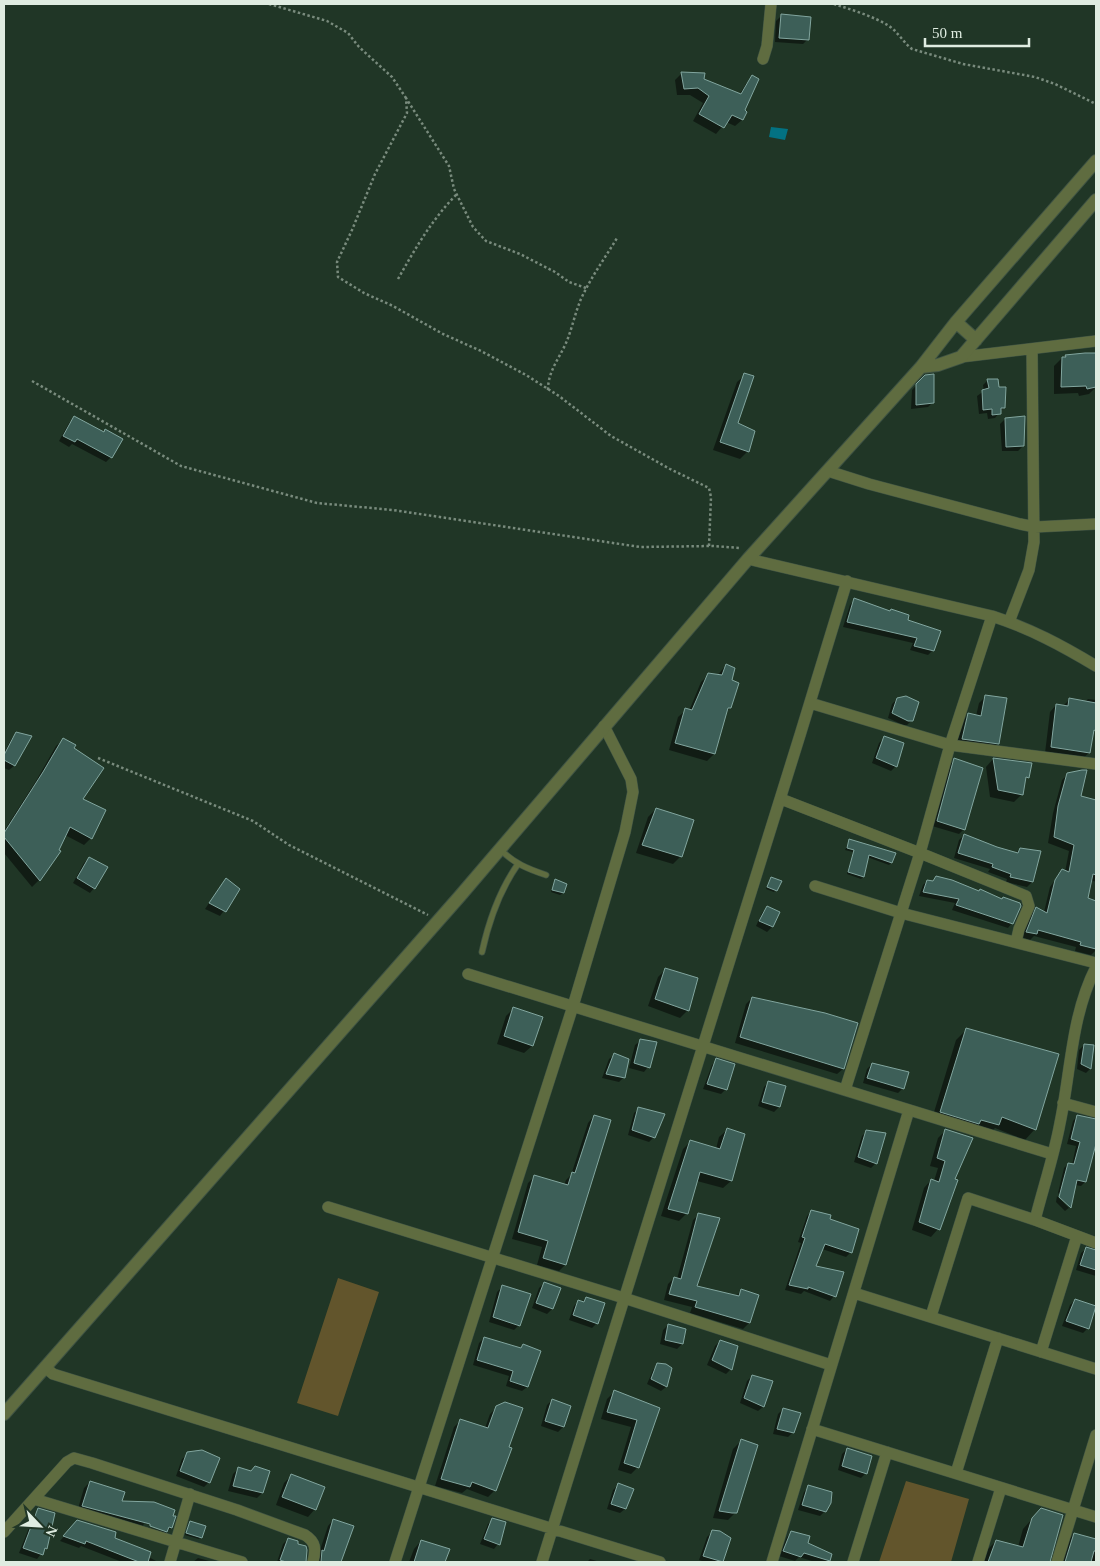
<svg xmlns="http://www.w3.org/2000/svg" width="1100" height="1566" font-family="Georgia,serif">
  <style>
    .green { fill: #62552c }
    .water { fill: #037282 }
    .shadow { fill: #0007; fill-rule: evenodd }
    .building { fill: #3d5f58; stroke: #82a69f }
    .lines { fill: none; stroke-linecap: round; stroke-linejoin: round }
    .service-casing { stroke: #3f5344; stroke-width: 7 }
    .minor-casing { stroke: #3f5344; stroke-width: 12 }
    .tertiary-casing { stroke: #3f5344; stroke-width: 14 }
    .path { stroke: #798b7d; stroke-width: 2.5; stroke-dasharray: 2.5 2.5; stroke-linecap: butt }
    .service { stroke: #5f6c40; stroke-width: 5.5 }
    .minor { stroke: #5f6c40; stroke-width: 11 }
    .tertiary { stroke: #5f6c40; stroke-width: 12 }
  </style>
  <rect width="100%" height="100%" fill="#203626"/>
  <path class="green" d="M338,1278L379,1292L338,1416L297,1403Z
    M906,1481L969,1499L951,1562H879Z"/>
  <path class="water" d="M771,127L788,129L785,140L769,137Z"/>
  <path class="shadow" d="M781,16L808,39L803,44L775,42L776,21Z
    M682,73L703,80L739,95L746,84L753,77L744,110L746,112L742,120L735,126L726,122L716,134L693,121L703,103L690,95H677L675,80Z
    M1096,354V387L1089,394L1079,396L1078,393L1054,394V366L1062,358L1066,356Z
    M745,375L737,424L748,451L740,459L713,450L737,382Z
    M925,376L933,402L928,407L911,409L912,390Z
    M988,380L1004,407L995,418L988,419L987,413L979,414L977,396L984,391L983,385Z
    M74,418L111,457L106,462L72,444L69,447L59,441L69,423Z
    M1005,419L1023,446L1018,451H1002L1000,424Z
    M854,600L906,621L933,650L928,655L910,650L913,643L843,627L850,605Z
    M726,665L730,681V708L726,712L714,754L707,761L669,750L678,717L686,710L689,711L701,682L708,675L717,676Z
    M986,696L998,743L991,750L956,746L962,721L969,714L976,716L979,703Z
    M897,699L912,720L907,725H903L888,718L892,704Z
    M1088,699L1096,700V720L1095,730L1092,733L1089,753L1082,759L1045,753L1050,712L1056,705L1063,706L1069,700L1085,702Z
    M17,733L30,737L14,766L9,770L4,768V753L12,738Z
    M884,738L896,766L891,771L872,763L879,743Z
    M64,739L72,748L81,799L91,838L84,845L65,835L58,850L59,851L39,880L32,887L4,853V831L36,781L56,746Z
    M993,759L1030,764L1022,794L1014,802L990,797L986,767Z
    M954,760L964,829L959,834L932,826L950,765Z
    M1068,774L1075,821L1096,802V882L1091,880L1087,899L1096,902V950L1091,955L1075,951L1076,947L1034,936L1030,940L1021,937L1031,915L1036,909L1044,912L1050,887L1057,877L1063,871L1065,872L1069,851L1048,843L1053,813L1062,780Z
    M656,809L681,856L673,864L636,853L648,817Z
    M964,835L996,848L1016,853L1020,849L1032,882L1027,887L1006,882L1007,879L988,872L990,869L954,858L959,840Z
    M850,841L891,863L889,865L867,857L863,877L861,879L847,874L853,852L845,850Z
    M89,858L94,888L90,893L73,883L84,863Z
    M936,878L1012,923L1008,928L952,910L955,903L919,896L923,885L927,881L932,882Z
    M556,881L563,893L560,895L551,892Z
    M770,881L776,890L774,892L766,889Z
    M222,884L239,890L220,916L205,909Z
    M767,908L778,913L772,927L767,932L756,926L762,913Z
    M666,969L688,1010L680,1018L648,1006L658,977Z
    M752,998L843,1069L837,1074L735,1043L746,1004Z
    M513,1009L532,1046L524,1053L497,1044L506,1016Z
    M967,1029L1035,1129L1025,1140L995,1128L988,1135L931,1122L956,1040Z
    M640,1041L648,1067L644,1072L629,1068L635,1045Z
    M1084,1045L1093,1046L1090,1069L1086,1073L1077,1069L1079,1050Z
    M614,1055L624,1077L619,1082L602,1078L609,1059Z
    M717,1060L726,1089L721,1094L703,1089L712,1065Z
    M872,1064L903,1088L898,1093L863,1083L867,1069Z
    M769,1082L779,1107L774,1112L758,1106L764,1087Z
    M639,1109L654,1137L649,1142L628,1135L634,1113Z
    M594,1116L565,1265L559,1271L537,1265L542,1247L512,1239L528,1183L534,1177L564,1185L566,1180L571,1175L588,1123Z
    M1077,1116L1096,1120V1151L1093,1150L1085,1182L1081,1186L1075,1185L1070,1207L1065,1211L1056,1202L1057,1196L1069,1208V1204L1058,1193L1064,1168L1068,1164L1072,1165L1076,1146L1067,1144L1073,1121Z
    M727,1130L744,1135L731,1181L723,1188L697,1181L687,1213L679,1221L661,1216L683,1149L690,1142L716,1149L719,1137Z
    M946,1130L954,1180L938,1229L931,1237L912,1230L924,1188L931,1180L934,1181L938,1168L930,1166L938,1138Z
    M867,1131L876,1163L871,1168L854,1162L862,1136Z
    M812,1211L851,1252L846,1257L822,1249L815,1267L834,1296L830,1301L804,1291L801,1294L785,1290L801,1243L798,1242L807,1216Z
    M699,1214L696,1287L736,1296L741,1291L749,1323L743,1329L690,1313L692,1307L664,1300L668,1284L674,1278L677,1279L693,1220Z
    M1086,1249L1096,1251V1276L1076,1270L1081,1253Z
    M544,1283L552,1309L547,1314L532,1308L539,1288Z
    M502,1287L519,1325L514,1330L489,1322L497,1292Z
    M586,1298L597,1323L592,1328L569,1320L574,1306L579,1301L582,1302Z
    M1075,1300L1088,1328L1083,1333L1062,1326L1070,1305Z
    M668,1325L685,1330L682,1344L677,1349L660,1344L663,1330Z
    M484,1338L519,1349L523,1345L527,1387L522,1391L506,1386L509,1376L473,1365L479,1343Z
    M720,1341L731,1369L726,1374L707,1365L715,1346Z
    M658,1365L671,1369L666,1387L661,1391L647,1384L653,1370Z
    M752,1376L771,1382L763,1407L758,1411L740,1403L747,1381Z
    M614,1392L658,1409L638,1467L631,1474L618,1470L631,1427L601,1419L607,1399Z
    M552,1400L563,1427L558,1432L541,1426L547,1405Z
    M497,1407L508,1448L495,1490L488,1497L467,1489L462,1493L435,1486L454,1427L460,1421L485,1428L490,1414Z
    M783,1409L793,1432L788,1437L773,1434L778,1414Z
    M741,1441L736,1512L728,1520L713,1518L733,1449Z
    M847,1449L871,1456L865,1474L861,1478L838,1470L842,1454Z
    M188,1454L209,1482L204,1487L176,1476L182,1459Z
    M238,1469L262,1493L257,1498L228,1491L233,1474Z
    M292,1475L315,1509L308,1517L276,1505L284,1483Z
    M90,1482L120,1502L171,1516V1528L164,1534L77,1512L84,1488ZM144,1523L168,1530L166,1532L143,1526Z
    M618,1485L625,1509L620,1513L607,1509L613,1490Z
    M809,1487L825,1511L820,1516L798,1510L804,1492Z
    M39,1510L46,1548L37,1559L19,1553L34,1515Z
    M493,1519L504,1523L498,1544L494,1549L480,1544L488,1524Z
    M1032,1519L1049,1562H983L987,1550L996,1541L1018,1547L1023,1529Z
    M333,1520L352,1527L341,1562H316L328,1526Z
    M190,1522L201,1537L199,1539L185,1535Z
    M72,1527L113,1538L158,1562H122L81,1546L79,1548L60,1541Z
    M712,1532L722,1561L721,1562H705L699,1560L707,1537Z
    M792,1532L807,1544L828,1560L826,1562H815L799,1557L795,1561L779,1556L787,1537Z
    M1074,1534L1096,1541V1562H1059L1065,1543Z
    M288,1539L297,1545L305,1547V1562H277L283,1544Z
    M421,1541L448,1550L444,1562H409L414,1549Z
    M198,1558L213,1562H193Z
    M590,1559L600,1562H587Z"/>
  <path class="building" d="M781,14L811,17L809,40L779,38Z
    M681,72L705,73L704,79L741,94L752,75L759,79L745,110L747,112L743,120L732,115L724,128L699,114L709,96L698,88L684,89Z
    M1085,353H1096V387L1087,389L1086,386L1061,387L1062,357H1066L1065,355Z
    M744,373L754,376L738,423L755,431L749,452L720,442Z
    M934,374V403L916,405V384L925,375Z
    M987,379H998L999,387H1006L1005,408H1001V414L992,415V409L983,410L982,390L989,388Z
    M74,416L104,432L105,429L123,439L112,458L77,439L75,442L63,436Z
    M1025,416L1024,446L1006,447L1005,418Z
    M854,598L890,611L891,609L909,615L908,620L941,631L934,651L914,646L917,638L847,622Z
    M726,664L735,668L732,680L739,683L731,708H728L715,754L675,743L685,708L692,710L708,673L722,675Z
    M985,695L1007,698L999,744L962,739L968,713L981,716Z
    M906,696L919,702L913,721H908L892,713L897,698Z
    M1069,698L1096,703V731L1094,730L1090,753L1051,747L1056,704L1068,706Z
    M16,732L32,736L15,766L4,760V755Z
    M884,736L904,743L897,767L876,758Z
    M63,738L76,745L74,748L104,768L83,799L106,810L92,839L70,827L59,850L61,851L40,881L4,837V833L43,772Z
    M954,758L983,768L965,830L937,821Z
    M993,758L1032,763L1029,778L1026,777L1023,795L998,790Z
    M1082,770H1087L1081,796L1096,800V875L1093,874L1088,898L1096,901V949L1080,945L1081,942L1038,930L1037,934L1026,932L1036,907L1047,913L1055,880L1062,869L1069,872L1074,845L1054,837L1058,806L1067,773Z
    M656,808L694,820L682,857L642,845Z
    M964,834L997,847L1018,853L1020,848L1041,851L1033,882L1010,877L1011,874L992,867L993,864L958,853Z
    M849,839L896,853L892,863L869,855L864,877L848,872L854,850L847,848Z
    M89,857L108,867L95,889L77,878Z
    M936,876L952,880L979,891L980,889L1002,899L1003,897L1020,903L1021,906L1013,924L956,905L959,899L923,892L927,880L933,881Z
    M771,877L782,881L777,891L767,887Z
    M226,878L240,889L226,912L209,903Z
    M555,879L567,884L564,893L552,890Z
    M767,906L780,912L773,927L759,921Z
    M665,968L698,978L689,1011L655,999Z
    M752,997L825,1013L858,1023L844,1069L740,1037Z
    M513,1007L543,1017L533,1046L504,1036Z
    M966,1028L1059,1054L1036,1130L1002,1117L999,1125L981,1120L979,1124L940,1112Z
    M640,1039L657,1042L650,1068L634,1063Z
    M1084,1044L1094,1045L1091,1069L1081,1064Z
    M614,1053L629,1059L625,1078L606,1074Z
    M716,1058L735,1064L727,1090L707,1084Z
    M872,1063L909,1072L904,1089L867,1078Z
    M768,1081L786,1086L780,1107L762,1102Z
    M638,1107L665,1114L655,1138L632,1130Z
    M594,1115L611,1120L566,1265L543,1258L548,1241L518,1232L534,1175L568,1185L572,1172L575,1173Z
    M1077,1115L1096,1119V1144L1086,1182L1077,1180L1071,1208L1059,1197L1068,1163L1074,1164L1080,1142L1071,1139Z
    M727,1128L745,1134L732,1181L700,1172L688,1214L668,1209L690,1140L720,1149Z
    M945,1129L973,1138L955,1179L958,1180L940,1230L919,1222L931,1179L939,1182L945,1161L937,1158Z
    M866,1130L886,1133L877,1164L858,1157Z
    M811,1210L831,1215L830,1219L859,1229L852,1253L825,1244L816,1266L844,1272L836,1297L808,1287V1289L789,1285L805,1238L802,1237Z
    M698,1213L720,1218L697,1286L739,1296L741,1289L759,1295L750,1323L695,1307L697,1301L669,1294L674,1277L681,1279Z
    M1086,1247L1096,1250V1270L1080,1265Z
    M544,1282L561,1288L553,1309L536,1303Z
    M502,1285L531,1294L520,1326L493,1317Z
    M586,1297L605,1303L598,1324L573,1315L578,1300L584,1302Z
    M1075,1299L1096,1306L1089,1329L1066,1321Z
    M668,1324L686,1329L683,1344L665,1340Z
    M484,1337L521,1348L523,1344L541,1351L528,1387L510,1381L513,1371L477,1360Z
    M720,1340L738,1346L732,1370L712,1360Z
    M657,1363L666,1364L672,1368L667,1387L651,1379Z
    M752,1375L773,1381L764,1407L744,1398Z
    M614,1390L660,1408L639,1468L624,1463L637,1420L607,1412Z
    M552,1399L571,1406L564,1427L545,1421Z
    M505,1402L523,1408L509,1447L512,1448L496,1491L472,1482L470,1487L441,1479L460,1419L488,1428L496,1406Z
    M783,1408L801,1413L794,1433L777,1429Z
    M741,1439L758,1445L737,1513H732L719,1511Z
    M847,1448L872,1456L867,1474L842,1466Z
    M202,1450L220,1458L210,1483L180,1471L187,1452Z
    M255,1466L270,1471L263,1493L233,1486L238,1467L251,1471Z
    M291,1474L325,1487L316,1510L282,1497Z
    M90,1481L125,1492L122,1501L154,1502L175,1510L173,1516H176L172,1528L169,1527L167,1532L150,1526V1524L82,1506Z
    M618,1483L634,1489L626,1509L611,1504Z
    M808,1485L832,1492L831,1503L826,1512L802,1505Z
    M38,1508L55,1513L47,1549L45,1548L43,1555L23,1548Z
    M1041,1508L1063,1515L1050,1562H988L996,1540L1023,1547L1032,1518Z
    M492,1518L506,1522L500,1545L484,1539Z
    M333,1519L354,1526L341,1562H321L322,1550L324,1551Z
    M77,1520L116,1532L115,1538L151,1552L148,1562H139L86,1541L85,1544L63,1536Z
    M190,1521L206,1526L202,1538L186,1533Z
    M712,1530L720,1531L731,1538L723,1562L703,1556Z
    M791,1531L810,1536L808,1543L832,1554L830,1561L804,1553L801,1557L783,1551Z
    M1074,1533L1096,1539V1551H1094L1091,1562H1065Z
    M288,1538L298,1541V1544L306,1546L307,1550L306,1562H286L280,1560Z
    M421,1540L450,1549L445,1562H414Z"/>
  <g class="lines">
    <g class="service-casing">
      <path id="service" d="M500,849C513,863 528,869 546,875
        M482,952C489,920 499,891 518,864"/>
    </g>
    <g class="minor-casing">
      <path id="minor" d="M763,59L767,46L771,4
        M961,357L1096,341
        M828,471L869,484L1020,524L1035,527L1096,524
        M748,559L992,616C1031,629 1061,645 1096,666
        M1009,622L1029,570L1034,542L1032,349
        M810,703L950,745L1096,764
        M781,799L920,853L1026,896L1029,906L1019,929L1016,942
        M815,886L901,913L1096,963
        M468,974L1052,1154
        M845,1090L920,853L950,745L992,616
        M1063,1103L1096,1112
        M328,1207L624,1298L831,1365
        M1035,1220C1043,1188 1054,1156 1060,1123C1071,1071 1071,1016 1096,967
        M854,1293L1096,1369
        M931,1316L968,1198L1035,1220L1096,1243
        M1041,1352L1077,1236
        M45,1367L53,1374L660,1562
        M812,1429L1096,1517
        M956,1473L998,1338
        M34,1499L242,1562
        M4,1532L67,1462L74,1458L92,1463L237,1510L305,1535C316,1542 316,1549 313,1562
        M170,1562L190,1494
        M395,1562L573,1006L625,832L633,792L631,779L604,726
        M542,1562C642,1235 748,909 847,581
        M772,1562L909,1110
        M853,1562L887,1452
        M978,1562L1001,1488
        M1057,1562L1096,1435"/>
    </g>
    <g class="tertiary-casing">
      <path id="tertiary" d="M956,322L976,340
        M921,367L938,365L961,357L1096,200
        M4,1414L460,896L748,559L921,367L956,322L1096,161"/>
    </g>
    <path class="path" d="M269,4L327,21L348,33L359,47L392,77L406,98
      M834,4C852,10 873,16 889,26C898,32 903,42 912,49L963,64L1035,77L1055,84L1096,104
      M398,279C415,249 432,219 457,194
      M586,288L569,282L555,272L520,254L486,241L473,227L454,189L449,166L406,98L407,113L375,174L352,230L337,262L338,277L364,293L393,306L443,334L481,351L526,375L559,396L611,436L670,469L709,488L711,497L709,546
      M32,381L181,466L317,503L393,510L640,547L713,546L740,548
      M548,390C548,371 559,359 566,343C572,329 575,313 581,299C591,277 605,258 617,238
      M98,758L253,821L289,845L428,915"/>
    <use href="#service" class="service"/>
    <use href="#minor" class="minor"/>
    <use href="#tertiary" class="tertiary"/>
  </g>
  <rect width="1100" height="1566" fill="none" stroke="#dfece1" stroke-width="10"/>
  <g transform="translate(40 1526) rotate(115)" stroke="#203626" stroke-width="4" paint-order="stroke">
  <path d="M0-4L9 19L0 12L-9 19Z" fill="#dfece1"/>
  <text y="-8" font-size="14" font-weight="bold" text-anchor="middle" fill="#dfece1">N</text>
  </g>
  <path d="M925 38v8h104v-8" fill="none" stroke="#dfece1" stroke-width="2.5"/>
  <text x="932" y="38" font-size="15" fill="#dfece1" stroke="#203626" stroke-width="4" paint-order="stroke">50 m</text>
</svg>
